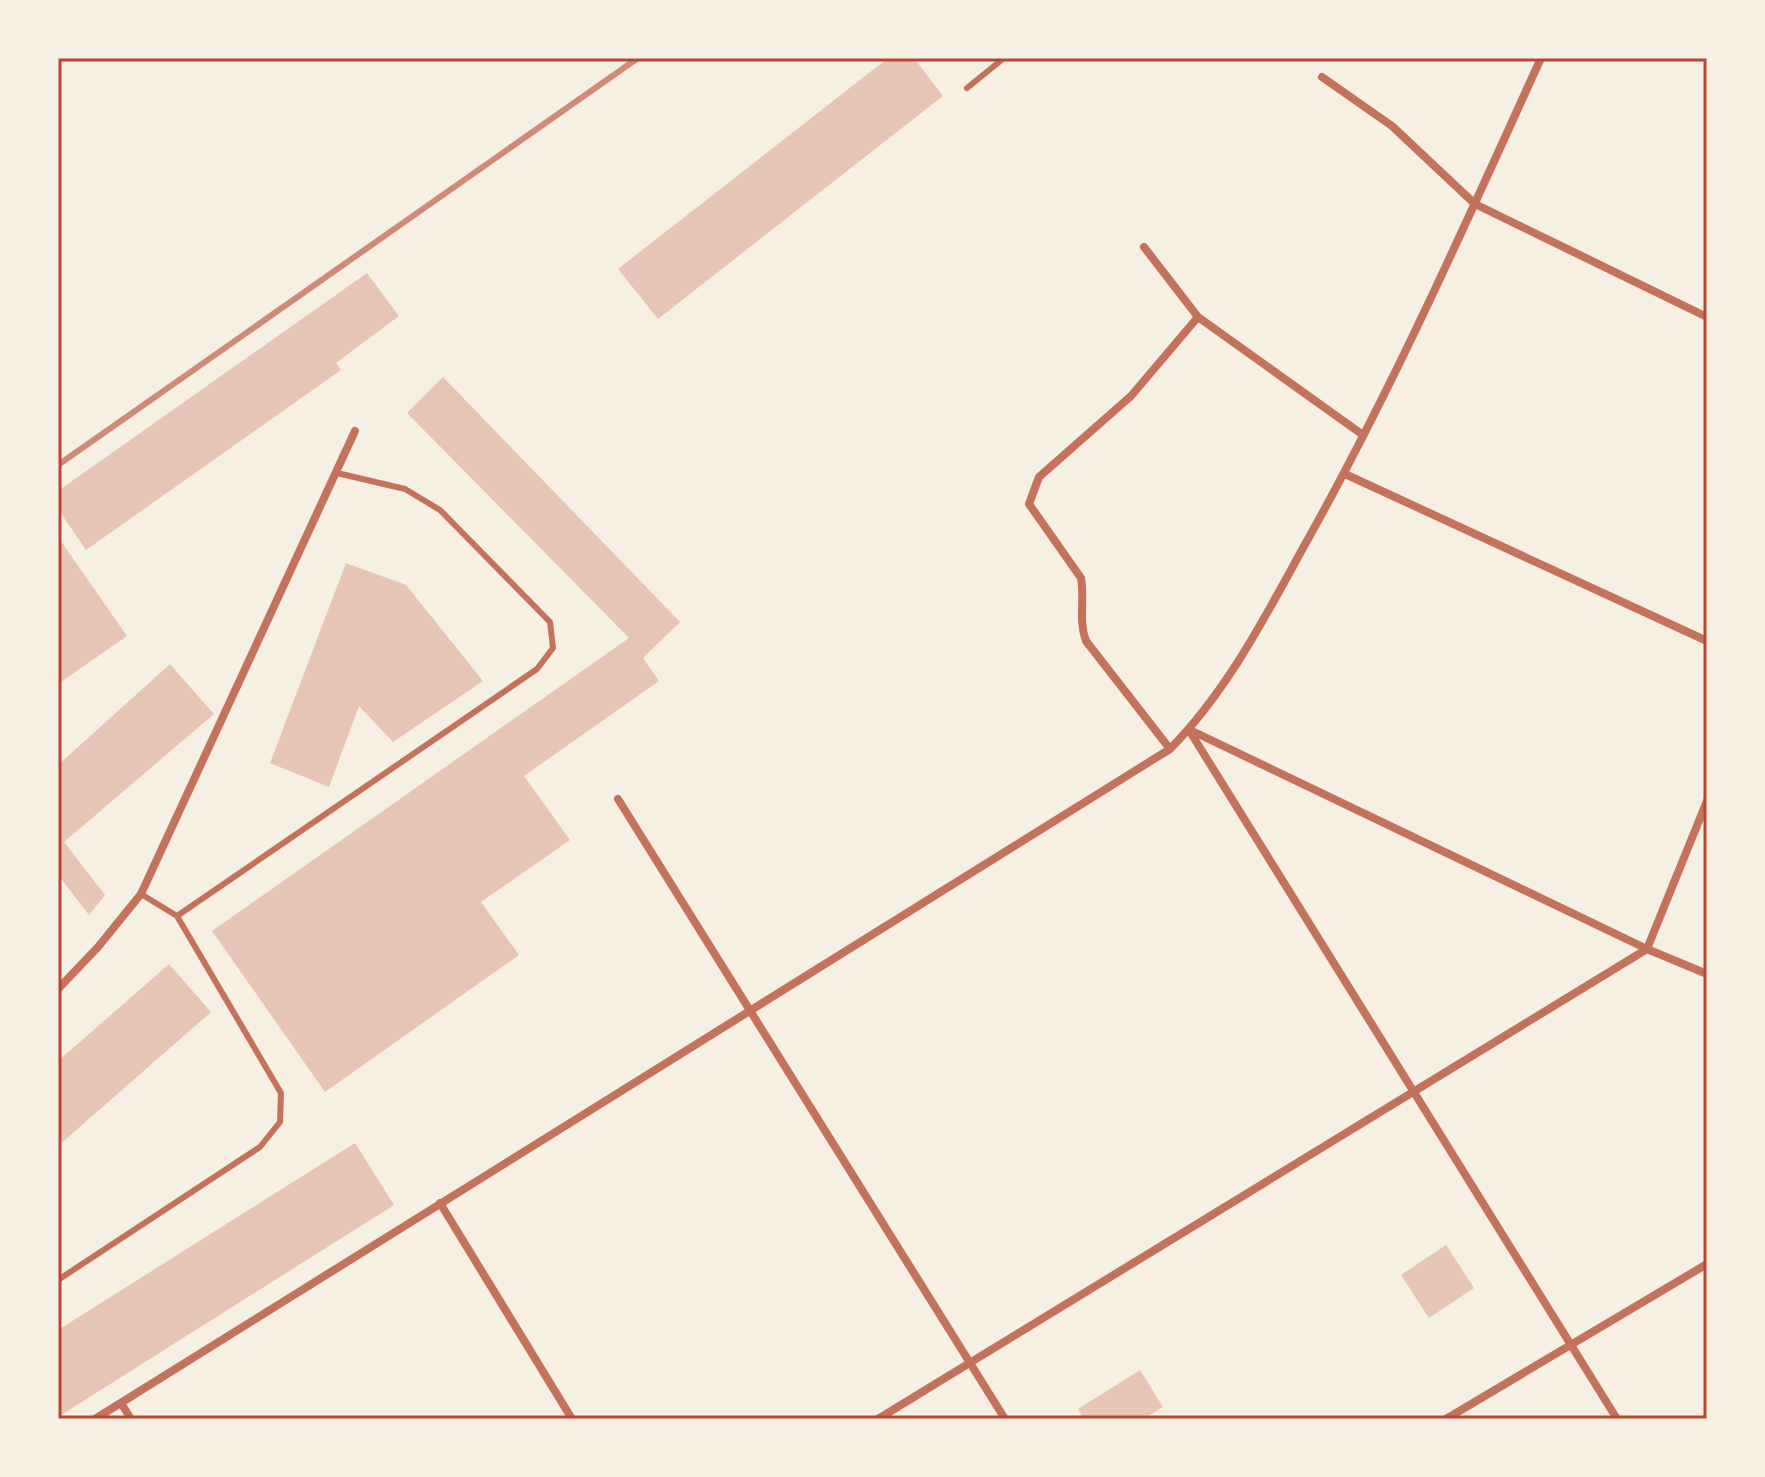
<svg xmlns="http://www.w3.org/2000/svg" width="1765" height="1477" font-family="Helvetica,sans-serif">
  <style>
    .building { fill: #e6c5b7 }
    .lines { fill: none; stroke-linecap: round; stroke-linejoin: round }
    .service { stroke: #c5725c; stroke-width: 6 }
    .minor { stroke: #c5725c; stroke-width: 8 }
    .rail { stroke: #cf8b77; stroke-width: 6 }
    .neatline { fill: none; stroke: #b5482f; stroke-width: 3 }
  </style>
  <rect width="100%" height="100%" fill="#f6efe4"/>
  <path class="building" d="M888,58H914L943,96L658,319L618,269Z
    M367,273L399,316L336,363L341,370L86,550L58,509V491Z
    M443,377L680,622L643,658L659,681L524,776L570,840L481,902L519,955L325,1092L212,931L629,638L407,413Z
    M58,537L127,636L58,684Z
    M346,563L406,585L483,681L393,742L359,706L329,787L270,763Z
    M170,664L214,714L64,842L105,895L89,915L58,875V765Z
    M169,964L211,1012L58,1146V1061Z
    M355,1143L394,1205L58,1417V1330Z
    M1446,1245L1474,1288L1429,1318L1401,1275Z
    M1140,1370L1163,1407L1143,1419H1084L1078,1409Z"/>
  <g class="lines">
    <path class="service" d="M967,88L1004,58
      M177,916L537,669L553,648L550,622L440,510L405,489L337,473
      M58,1280L260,1147L280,1122L281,1093L177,916L141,894"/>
    <path class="minor" d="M1322,77L1392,126L1475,204L1707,317
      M1144,247L1198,317L1363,435
      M1345,474L1707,641
      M1189,730L1617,1419
      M1190,730L1647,949L1707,974
      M1170,749L1086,641C1078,620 1085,600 1081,578L1029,504L1039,477L1131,396L1198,317
      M618,799L1005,1419
      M58,989L98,947L141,894L355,431
      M440,1203L572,1419
      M121,1403L131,1419
      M95,1419L1170,749C1227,691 1264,619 1303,548C1392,390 1466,223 1541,58
      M878,1419L1647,949L1707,801
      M1446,1419L1707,1264"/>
    <path class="rail" d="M58,465L638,58"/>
  </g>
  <rect width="1765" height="1477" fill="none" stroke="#f6efe4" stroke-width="120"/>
  <rect x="60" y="60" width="1645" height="1357" class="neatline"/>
</svg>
